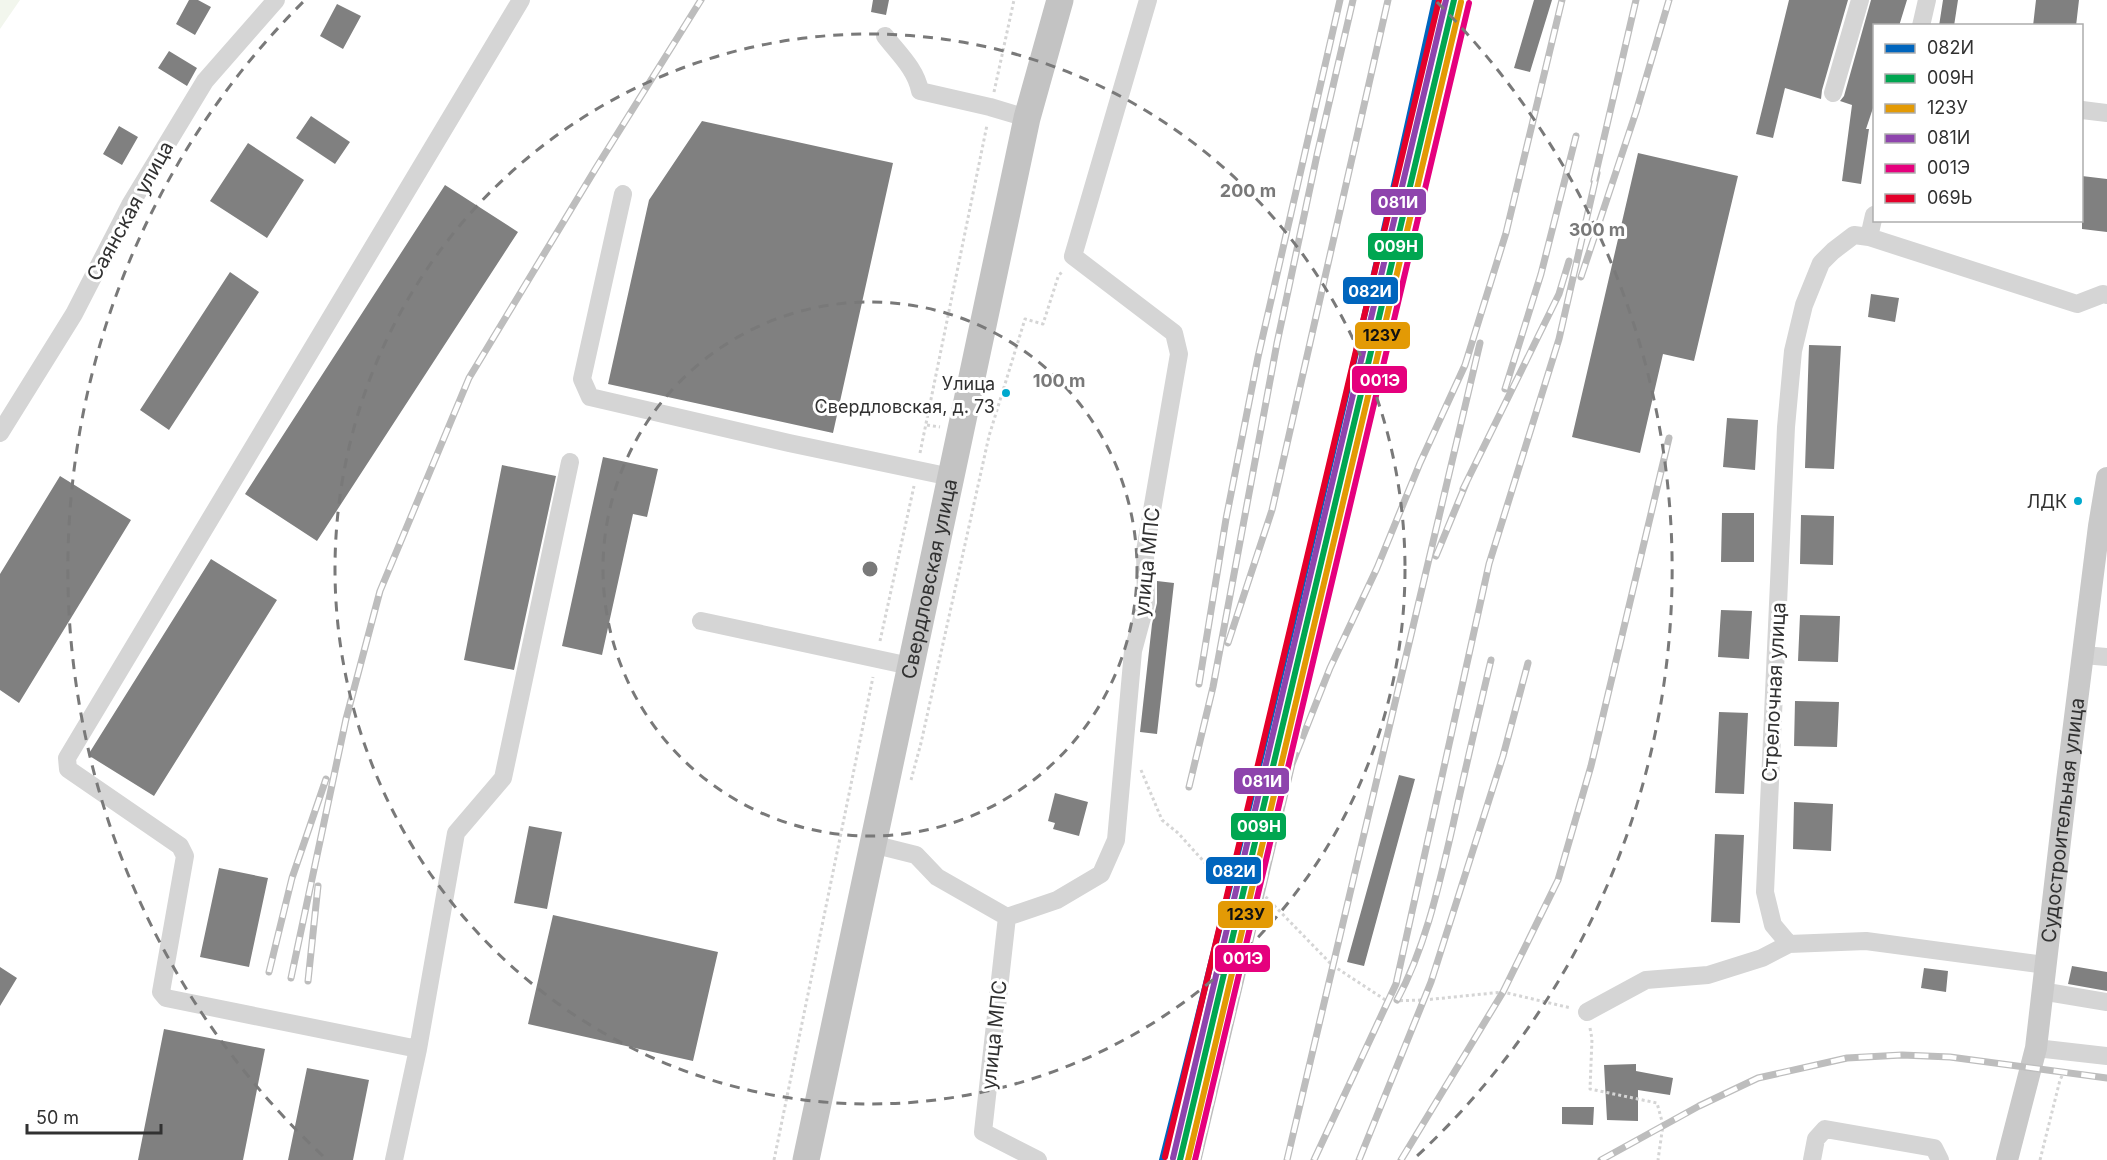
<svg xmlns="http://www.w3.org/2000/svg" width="2107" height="1160" font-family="Inter,sans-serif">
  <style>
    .green { fill: #f2f6ed }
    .building { fill: #808080 }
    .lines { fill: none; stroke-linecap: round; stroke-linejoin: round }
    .path { stroke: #d5d5d5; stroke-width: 3; stroke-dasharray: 3 3; stroke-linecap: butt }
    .minor { stroke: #d5d5d5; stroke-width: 18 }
    .major { stroke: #c9c9c9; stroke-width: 22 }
    .highway { stroke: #c3c3c3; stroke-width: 27 }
    .rail-casing { stroke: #bdbdbd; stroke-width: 7 }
    .rail { stroke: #fff; stroke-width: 4.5; stroke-dasharray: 14; stroke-linecap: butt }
    .rail-1-casing { stroke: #fff; stroke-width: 10 }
    .rail-2-casing { stroke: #fff; stroke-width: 10 }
    .rail-3-casing { stroke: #fff; stroke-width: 10 }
    .rail-4-casing { stroke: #fff; stroke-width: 10 }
    .rail-5-casing { stroke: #fff; stroke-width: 10 }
    .rail-6-casing { stroke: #fff; stroke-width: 10 }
    .rail-1 { stroke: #0065bd; stroke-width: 6 }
    .rail-2 { stroke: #00a651; stroke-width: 6 }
    .rail-3 { stroke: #e39a05; stroke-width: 6 }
    .rail-4 { stroke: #8e44ad; stroke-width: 6 }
    .rail-5 { stroke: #e5007d; stroke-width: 6 }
    .rail-6 { stroke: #e4002b; stroke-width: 6 }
    .ring { fill: none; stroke: #797979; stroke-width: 3; stroke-dasharray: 10 8 }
    .bus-dot { fill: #00a9ce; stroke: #fff; stroke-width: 2 }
    .labels { text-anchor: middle; stroke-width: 6; stroke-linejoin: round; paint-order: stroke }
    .bus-label { font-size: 18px; fill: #313131; stroke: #fff; text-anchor: end }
    .street-label { font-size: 20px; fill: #313131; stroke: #fff }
    .centre { fill: #797979; stroke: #fff; stroke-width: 3 }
    .ring-label { font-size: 18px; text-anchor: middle; font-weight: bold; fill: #797979; stroke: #fff; stroke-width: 6; stroke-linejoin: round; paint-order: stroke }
    .line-badge { stroke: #fff; stroke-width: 2 }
    .badge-label { font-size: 16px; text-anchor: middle; font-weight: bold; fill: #fff }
    .pale-badge-label { font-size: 16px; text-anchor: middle; font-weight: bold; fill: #111 }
  </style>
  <rect width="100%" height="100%" fill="#fff"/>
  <path class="green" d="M0,0H20L0,29Z"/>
  <path class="building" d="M189,0H198L211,7L195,35L176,24Z
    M873,0H889L886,15L871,12Z
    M1534,0H1552L1530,72L1514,68Z
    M1789,0H1848L1822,90L1821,99L1785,88L1773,138L1756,134Z
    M1871,0H1907L1899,26H1875V102L1866,129H1869L1861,184L1842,181L1852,105L1840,101L1844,96Z
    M1943,0H1958L1954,26H1939Z
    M2036,0H2079L2076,26H2033Z
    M337,4L361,16L343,49L320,36Z
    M169,51L197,68L187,86L158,68Z
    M311,116L350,142L335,164L296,138Z
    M702,121L893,163L833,433L608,384L649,200Z
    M119,126L138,137L122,165L103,154Z
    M248,143L304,180L267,238L210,201Z
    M1638,153L1738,176L1694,361L1663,354L1640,453L1572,437Z
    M2082,176L2107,179V232L2082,229Z
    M445,185L518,232L317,541L245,494Z
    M230,272L259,292L169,430L140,410Z
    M1871,294L1899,298L1895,322L1868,317Z
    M1809,345L1841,346L1834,469L1805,468Z
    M1727,418L1758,420L1755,470L1723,467Z
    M603,457L658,469L647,517L633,514L602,655L562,646Z
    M502,465L556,476L514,670L464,660Z
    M60,476L131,520L19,703L0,690V574Z
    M1722,513H1754V562H1721Z
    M1801,515L1834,516L1833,565L1800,564Z
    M211,559L277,600L154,796L88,755Z
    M1157,581L1174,583L1157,734L1140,732L1152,624L1157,603Z
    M1721,610L1752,611L1749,659L1718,657Z
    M1800,615L1840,616L1838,662L1798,661Z
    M1795,701L1839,702L1837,747L1794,746Z
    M1719,712L1748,713L1744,794L1715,793Z
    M1399,775L1415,779L1364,966L1347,962Z
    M1055,793L1088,802L1079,836L1053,829L1055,823L1048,821Z
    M1794,802L1833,804L1831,851L1793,849Z
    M529,826L562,832L547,909L514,903Z
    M1715,834L1744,835L1740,923L1711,922Z
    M219,868L268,878L249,967L200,957Z
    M553,915L718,952L693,1061L528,1024Z
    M2072,966L2107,972V991L2068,984Z
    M0,967L17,978L0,1006Z
    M1924,968L1948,971L1946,992L1921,988Z
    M164,1029L265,1049L243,1160H138Z
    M1636,1064V1071L1673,1078L1670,1095L1638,1090V1121L1607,1120L1604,1065Z
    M307,1068L369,1080L353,1160H288Z
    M1562,1107H1594L1593,1125L1562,1124Z"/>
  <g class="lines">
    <path class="path" d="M994,92L1014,0
      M927,425L940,427
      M920,453L987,125
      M880,641L914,486
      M1141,770L1162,820L1178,833L1216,875L1232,883L1263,894L1332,965L1387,1001L1424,1000L1503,992L1571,1008
      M911,780L921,743L989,436L1025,319L1043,324L1058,277L1063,270
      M1590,1028L1592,1039L1590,1089L1657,1103L1663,1125L1658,1160
      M774,1160L873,677
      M2040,1160L2060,1080L2066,1068"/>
    <path class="minor" d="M1921,26L1927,0
      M885,36C898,53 916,69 920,91L990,107L1027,118
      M1833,93L1860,0
      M2082,110L2107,113
      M623,194L582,379L590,397L789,443L951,477
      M1874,215L1869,237L1854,235L1833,251L1821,263L1804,305L1793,351L1786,427L1765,892L1773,925L1789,944L1866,941L2045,965
      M1869,237L2077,304L2103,294L2107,295
      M0,433L74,314L130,205L205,81L276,0
      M701,621L910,666
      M2083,655L2107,657
      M872,844L916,855L937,877L1007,917
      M2041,991L2107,1002
      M1587,1012L1646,980L1708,975L1762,958L1789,944
      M2036,1048L2107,1056
      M418,1049L166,998L161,992L185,856L180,846L68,769L67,758L521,0
      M394,1160L418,1049L456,833L503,778L570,462
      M1038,1160L983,1132L1007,917L1057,900L1101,874L1116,840L1133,651L1146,603L1145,551L1179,354L1174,333L1073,256L1148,0
      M1812,1160L1816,1139L1825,1129L1934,1148L1940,1160"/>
    <path class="major" id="s1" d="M2007,1160L2036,1048L2067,781L2099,526L2107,478"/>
    <path class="highway" id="s2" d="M806,1160L1027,118L1060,0"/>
    <g class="rail-casing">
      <path id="rail" d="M1594,181L1636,0
        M1581,277L1636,112L1669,0
        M1505,389L1541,274L1576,136
        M1463,489L1559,294L1569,261
        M1436,556L1467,481
        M1228,643L1272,510L1388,0
        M1199,684L1226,519L1258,357L1340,0
        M1189,787L1213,687L1277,343L1317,155L1353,0
        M269,972L292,878L326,779
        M291,978L346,719L380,591L469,378L596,168L701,0
        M308,981L318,886
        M1397,1000C1426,946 1439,885 1453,825C1465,770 1478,715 1491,660
        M1198,1160L1292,764L1330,668L1377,568L1420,463L1465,365L1506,233L1562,0
        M1287,1160L1480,343
        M1314,1160L1396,984L1489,564L1559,339L1597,173
        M1359,1160L1431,982L1503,756L1528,663
        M1401,1160L1503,992L1558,880L1591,766L1669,438
        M1601,1160L1699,1106L1758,1078L1847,1058L1902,1055L1950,1057L2107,1078"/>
    </g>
    <use href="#rail" class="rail"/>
    <g class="rail-1-casing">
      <path id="rail-1" d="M1162,1160C1259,775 1350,388 1435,0"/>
    </g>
    <g class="rail-2-casing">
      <path id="rail-2" d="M1180,1160L1454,0"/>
    </g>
    <g class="rail-3-casing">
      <path id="rail-3" d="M1188,1160L1461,2"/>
    </g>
    <g class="rail-4-casing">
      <path id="rail-4" d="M1173,1158L1446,0"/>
    </g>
    <g class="rail-5-casing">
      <path id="rail-5" d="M1195,1160L1469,3"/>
    </g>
    <g class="rail-6-casing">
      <path id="rail-6" d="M1165,1157L1439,0"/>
    </g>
    <use href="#rail-1" class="rail-1"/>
    <use href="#rail-2" class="rail-2"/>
    <use href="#rail-3" class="rail-3"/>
    <use href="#rail-4" class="rail-4"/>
    <use href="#rail-5" class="rail-5"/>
    <use href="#rail-6" class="rail-6"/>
  </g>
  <g class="ring">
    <circle cx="870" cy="569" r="267"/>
    <circle cx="870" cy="569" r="535"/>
    <path d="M323 1156A802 802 0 0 1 303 2M1437 2A802 802 0 0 1 1417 1156"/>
  </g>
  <g class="bus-dot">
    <circle cx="1006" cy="393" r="5"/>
    <circle cx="2078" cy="501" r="5"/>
  </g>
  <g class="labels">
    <g class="bus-label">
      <text x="995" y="390">Улица<tspan x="995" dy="23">Свердловская, д. 73</tspan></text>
      <text x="2067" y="508">ЛДК</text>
    </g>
    <g class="street-label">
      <text transform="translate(130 211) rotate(-61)" y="7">Саянская улица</text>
      <text transform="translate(1147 562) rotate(-84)" y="7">улица МПС</text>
      <text dy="7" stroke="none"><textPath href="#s2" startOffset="594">Свердловская улица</textPath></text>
      <text transform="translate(1774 692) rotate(-87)" y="7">Стрелочная улица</text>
      <text dy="7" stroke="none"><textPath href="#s1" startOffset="345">Судостроительная улица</textPath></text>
      <text transform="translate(994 1035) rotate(-84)" y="7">улица МПС</text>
    </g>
  </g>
  <circle cx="870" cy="569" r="9" class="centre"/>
  <g class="ring-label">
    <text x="1248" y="197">200 m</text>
    <text x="1597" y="236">300 m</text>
    <text x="1059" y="387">100 m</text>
  </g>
  <g class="line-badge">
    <rect x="1370" y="188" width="57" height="28" rx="6" fill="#8e44ad"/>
    <rect x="1367" y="232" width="57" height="29" rx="6" fill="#00a651"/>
    <rect x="1342" y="276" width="57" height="29" rx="6" fill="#0065bd"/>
    <rect x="1354" y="321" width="57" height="29" rx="6" fill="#e39a05"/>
    <rect x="1351" y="365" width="57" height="29" rx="6" fill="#e5007d"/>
    <rect x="1233" y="767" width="57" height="28" rx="6" fill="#8e44ad"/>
    <rect x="1230" y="812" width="57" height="29" rx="6" fill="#00a651"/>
    <rect x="1205" y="856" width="57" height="29" rx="6" fill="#0065bd"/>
    <rect x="1217" y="900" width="57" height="29" rx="6" fill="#e39a05"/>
    <rect x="1214" y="944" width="57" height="29" rx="6" fill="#e5007d"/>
  </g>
  <g class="badge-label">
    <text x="1398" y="208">081И</text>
    <text x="1396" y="252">009Н</text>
    <text x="1370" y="297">082И</text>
    <text x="1380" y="386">001Э</text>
    <text x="1262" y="787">081И</text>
    <text x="1259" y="832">009Н</text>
    <text x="1234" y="877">082И</text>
    <text x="1243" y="964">001Э</text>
  </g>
  <g class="pale-badge-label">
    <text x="1382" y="341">123У</text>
    <text x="1246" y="920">123У</text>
  </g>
  <rect x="1873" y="24" width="210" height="198" fill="#ffffff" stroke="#adadad" stroke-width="1.5"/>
  <rect x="1885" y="44" width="30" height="9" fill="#0065bd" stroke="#adadad" stroke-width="1.5"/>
  <text x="1927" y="54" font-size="18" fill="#313131">082И</text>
  <rect x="1885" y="74" width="30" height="9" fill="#00a651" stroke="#adadad" stroke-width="1.5"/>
  <text x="1927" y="84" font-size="18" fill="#313131">009Н</text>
  <rect x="1885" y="104" width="30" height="9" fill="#e39a05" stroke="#adadad" stroke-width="1.5"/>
  <text x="1927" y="114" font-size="18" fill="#313131">123У</text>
  <rect x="1885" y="134" width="30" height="9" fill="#8e44ad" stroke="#adadad" stroke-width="1.5"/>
  <text x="1927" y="144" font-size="18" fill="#313131">081И</text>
  <rect x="1885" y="164" width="30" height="9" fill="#e5007d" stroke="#adadad" stroke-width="1.5"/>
  <text x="1927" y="174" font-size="18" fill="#313131">001Э</text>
  <rect x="1885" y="194" width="30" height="9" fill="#e4002b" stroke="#adadad" stroke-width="1.5"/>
  <text x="1927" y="204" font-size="18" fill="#313131">069Ь</text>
  <path d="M27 1124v9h134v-9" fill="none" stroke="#313131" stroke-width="3"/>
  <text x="36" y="1124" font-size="18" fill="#313131" stroke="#ffffff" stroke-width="4.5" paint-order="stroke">50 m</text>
</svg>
